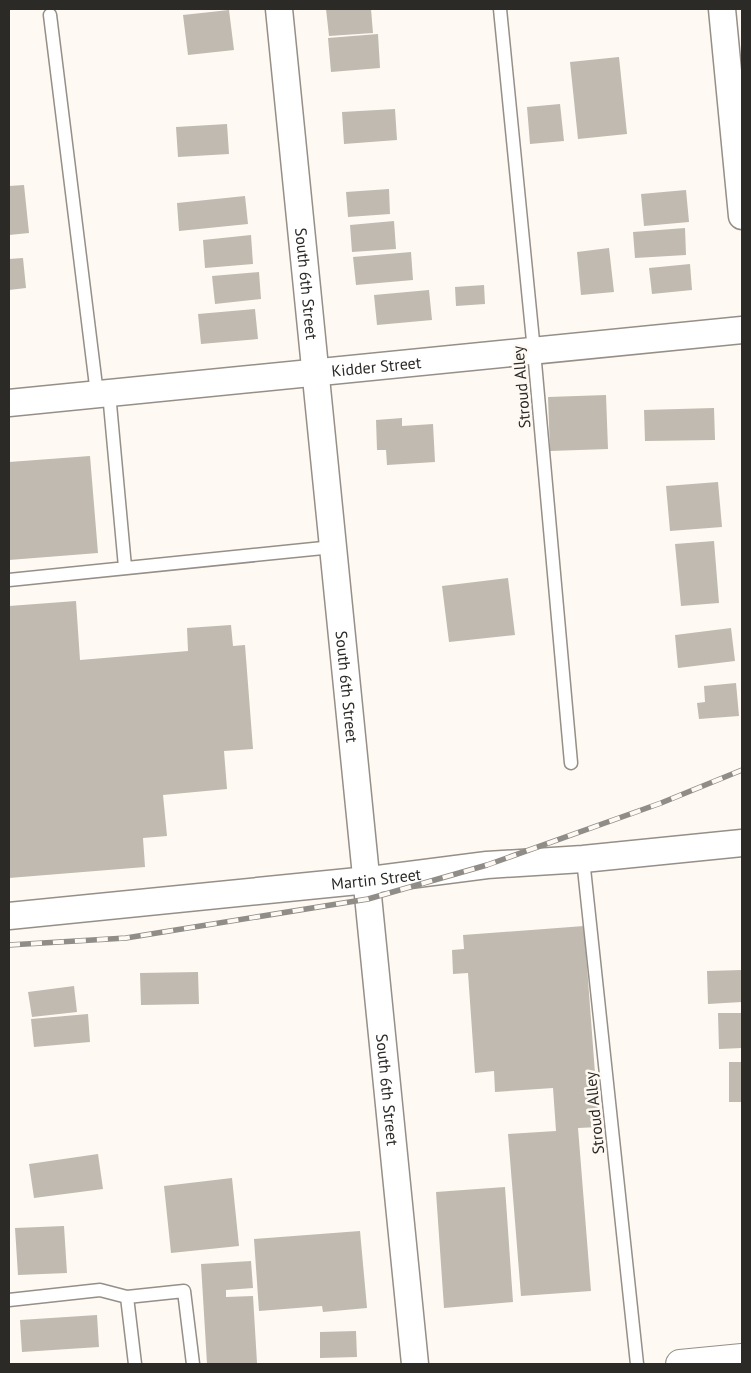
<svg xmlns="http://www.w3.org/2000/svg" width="751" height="1373" font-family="'PT Sans',sans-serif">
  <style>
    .building { fill: #c0bab1 }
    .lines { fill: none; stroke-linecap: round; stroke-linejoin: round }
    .service-casing { stroke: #958f87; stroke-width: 15 }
    .minor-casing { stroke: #958f87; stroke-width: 29 }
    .secondary-casing { stroke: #958f87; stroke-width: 30 }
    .service { stroke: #fff; stroke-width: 12 }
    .minor { stroke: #fff; stroke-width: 26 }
    .secondary { stroke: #fff; stroke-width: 28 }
    .rail-casing { stroke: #908d88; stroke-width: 5.5 }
    .rail { stroke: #fef9f2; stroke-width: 4; stroke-dasharray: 11; stroke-linecap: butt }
    .labels { text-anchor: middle; stroke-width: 5; stroke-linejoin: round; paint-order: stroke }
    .street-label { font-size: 16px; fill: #2c2a27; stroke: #fef9f2 }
  </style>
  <rect width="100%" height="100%" fill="#fef9f2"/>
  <path class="building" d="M326,9H371L373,33L329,36Z
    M229,10L234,50L188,55L183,15Z
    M378,34L380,68L331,72L328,38Z
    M619,57L627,134L578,139L570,62Z
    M560,104L564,141L530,144L527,107Z
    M395,109L397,140L344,144L342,112Z
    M227,124L229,154L178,157L176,127Z
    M24,185L29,233L9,235V186Z
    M389,189L390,214L348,217L346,192Z
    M686,190L689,222L644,226L641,194Z
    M245,196L248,224L179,231L177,203Z
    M394,221L396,249L352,252L350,225Z
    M685,228L686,255L635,258L633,232Z
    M251,235L253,264L205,268L203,240Z
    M609,248L614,292L581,295L577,252Z
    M411,252L413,280L356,285L353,257Z
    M23,258L26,288L9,290V259Z
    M690,264L692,290L652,294L649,268Z
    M259,272L261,299L215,304L212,276Z
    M484,285L485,304L456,306L455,287Z
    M429,290L432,320L377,325L374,295Z
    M255,309L258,339L201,344L198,314Z
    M606,395L608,449L550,451L548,397Z
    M714,408L715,440L645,441L644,410Z
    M402,418V426L433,424L435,462L387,465L386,450H377L376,420Z
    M90,456L98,553L9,560V462Z
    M718,482L722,527L670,531L666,486Z
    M714,541L719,603L681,606L675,544Z
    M508,578L515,635L449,642L442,586Z
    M76,601L80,660L188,651L187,628L231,625L233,646L245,645L253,749L224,751L227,789L163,795L167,836L143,838L145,867L9,878V606Z
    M731,628L735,661L678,668L675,635Z
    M736,683L739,716L699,719L697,703L705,702L704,686Z
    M584,926L599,1127L578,1128L591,1291L521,1296L508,1134L556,1131L553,1088L495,1092L494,1071L475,1073L468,973L453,974L452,950L464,949L463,935Z
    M742,970V1002L708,1004L707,971Z
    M198,972L199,1004L141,1005L140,973Z
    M74,986L77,1012L32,1017L28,992Z
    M718,1013H742V1048L719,1049Z
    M88,1014L90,1042L34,1047L31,1019Z
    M729,1062H742V1102H729Z
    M98,1154L103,1189L34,1198L29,1164Z
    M232,1178L239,1246L171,1253L164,1186Z
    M505,1187L513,1302L444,1308L436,1192Z
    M64,1226L67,1273L18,1275L15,1228Z
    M360,1231L367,1308L323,1312L322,1306L259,1311L254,1239Z
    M251,1261L253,1288L226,1290V1297L253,1296L257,1363L207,1364L201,1264Z
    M97,1315L99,1347L22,1352L20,1320Z
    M356,1331L357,1357L320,1358V1332Z"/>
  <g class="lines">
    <g class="service-casing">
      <path id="service" d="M500,9L534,351L571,763
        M50,15L97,394
        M109,393L125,567
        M9,580L333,547
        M583,859L637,1364
        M127,1297L135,1364
        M9,1300L100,1290L127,1297L184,1291L193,1364"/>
    </g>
    <g class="minor-casing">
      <g id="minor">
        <path id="s1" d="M279,9L415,1364"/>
        <path d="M722,9L742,216"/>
        <path id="s2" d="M9,403L742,330"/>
        <path id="s3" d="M9,916L378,879L487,865L583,859L742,843"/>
      </g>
    </g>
    <g class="secondary-casing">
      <path id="secondary" d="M680,1364L742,1358"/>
    </g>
    <use href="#service" class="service"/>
    <use href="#minor" class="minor"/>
    <use href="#secondary" class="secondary"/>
    <g class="rail-casing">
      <path id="rail" d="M9,945L126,938L368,899L487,865L661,803L742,770"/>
    </g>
    <use href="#rail" class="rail"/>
  </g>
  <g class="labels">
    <g class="street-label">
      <text dy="6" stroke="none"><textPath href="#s1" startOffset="276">South 6th Street</textPath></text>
      <text dy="6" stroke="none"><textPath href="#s2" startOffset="369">Kidder Street</textPath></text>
      <text transform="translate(521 387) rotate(-95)" y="6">Stroud Alley</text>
      <text dy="6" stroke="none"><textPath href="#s1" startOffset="681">South 6th Street</textPath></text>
      <text dy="6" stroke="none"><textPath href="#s3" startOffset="369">Martin Street</textPath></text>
      <text dy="6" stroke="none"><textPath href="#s1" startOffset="1086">South 6th Street</textPath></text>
      <text transform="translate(594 1113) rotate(-96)" y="6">Stroud Alley</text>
    </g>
  </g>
  <rect width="751" height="1373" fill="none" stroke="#2c2a27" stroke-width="20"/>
</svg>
